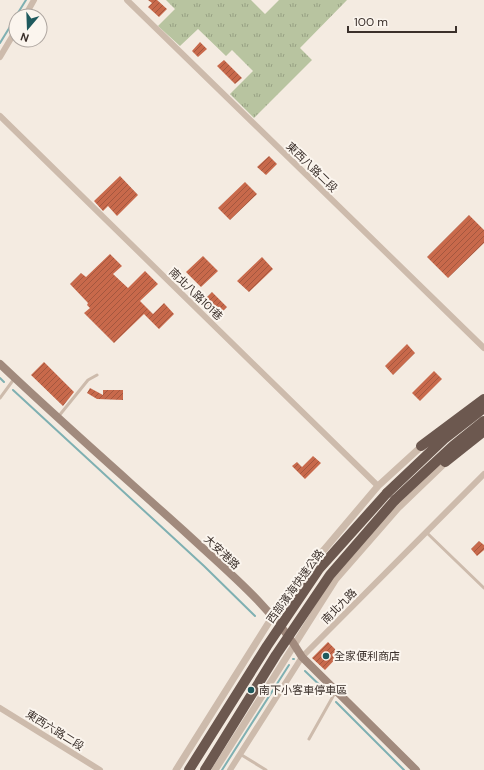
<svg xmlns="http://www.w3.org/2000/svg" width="484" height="770" font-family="'DM Sans','Noto Sans TC',sans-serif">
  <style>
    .grass { fill: url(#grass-tufts) }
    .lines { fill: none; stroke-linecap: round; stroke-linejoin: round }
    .stream { stroke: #7fb0b2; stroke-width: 2 }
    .building { fill: url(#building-hatch) }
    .service { stroke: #cdbbac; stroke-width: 3 }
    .minor { stroke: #cdbbac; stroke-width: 6 }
    .tertiary { stroke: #cdbbac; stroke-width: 7 }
    .secondary { stroke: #a18a7d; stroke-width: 8 }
    .trunk { stroke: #6c584f; stroke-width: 10 }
    .trunk-bridge { stroke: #6c584f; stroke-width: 10 }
    .poi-dot { fill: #1f5a5e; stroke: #fbf5ee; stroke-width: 1.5 }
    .labels { text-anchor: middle; stroke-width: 4; stroke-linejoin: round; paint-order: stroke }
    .street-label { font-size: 11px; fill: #3b302b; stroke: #fbf5ee }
    .poi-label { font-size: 11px; fill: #3b302b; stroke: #fbf5ee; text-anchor: start }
  </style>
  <defs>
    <pattern id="grass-tufts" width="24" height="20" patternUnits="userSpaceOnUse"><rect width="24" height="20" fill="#b8c4a0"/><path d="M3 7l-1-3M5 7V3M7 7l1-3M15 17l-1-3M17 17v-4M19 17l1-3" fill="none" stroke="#97a083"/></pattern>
    <pattern id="building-hatch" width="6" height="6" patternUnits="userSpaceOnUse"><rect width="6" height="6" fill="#c8694b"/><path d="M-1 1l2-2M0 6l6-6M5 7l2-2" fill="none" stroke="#a4573f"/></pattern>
  </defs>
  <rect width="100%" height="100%" fill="#f4ebe1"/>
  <path class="grass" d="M166,0H251L265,14L279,0H347L300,48L312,60L254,118L230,94L253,71L232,50L226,56L198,29L180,46L158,26L175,9Z"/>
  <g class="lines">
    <path class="stream" d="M16,16L26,0
      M0,43L16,17
      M0,378L4,382
      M13,390L204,566L255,616
      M293,659H294
      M305,671L328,693
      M336,702L404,770
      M222,770L289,665"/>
  </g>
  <path class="building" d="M148,0H157L167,9L159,17L148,7L152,3Z
    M200,42L207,49L198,57L192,51Z
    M224,60L242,78L235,84L217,66Z
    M269,156L277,164L266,175L257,167Z
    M120,176L138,195L117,216L108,206L103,211L94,201Z
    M245,182L257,194L230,220L218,208Z
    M469,215L484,230V243L448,278L427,257Z
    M110,254L122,266L113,274L128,288L145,271L158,284L140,301L153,314L164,303L174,314L159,329L144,314L114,343L84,313L90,308L87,305L88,303L70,284L81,273L86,277Z
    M203,256L218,271L201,287L186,272Z
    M262,257L273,269L249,292L237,281Z
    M212,292L227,307L217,317L202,302Z
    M407,344L415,353L393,375L385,366Z
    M44,362L74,392L63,406L31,375Z
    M434,371L442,379L420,401L412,393Z
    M90,388L103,395V390H123V400L97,399L87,393Z
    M313,456L321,463L305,479L292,466L297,462L302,467Z
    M479,541L484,545V550L477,556L471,549Z
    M328,642L340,654L325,670L312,658Z"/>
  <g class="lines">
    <path class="service" d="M0,398L14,379
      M58,417L88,380L97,375
      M426,532L484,588
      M309,739L336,691
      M240,754L266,770"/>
    <path class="minor" d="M127,0L484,348
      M25,16L34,0
      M0,57L16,30
      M0,116L378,486
      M0,708L100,770
      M230,770L302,657L484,474"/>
    <path class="tertiary" d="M176,770L276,611L312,564L378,486L424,444
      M215,770L336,579L398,508L448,460"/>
    <path class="secondary" d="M0,364C60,421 123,476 184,531C225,569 274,609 302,657L416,770"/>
    <path class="trunk" d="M421,446L484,399
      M445,462L484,431
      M387,493L444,439L484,408
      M395,500L453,446L484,421"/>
    <path class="trunk-bridge" d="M189,770L267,646L319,569L387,493
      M205,770L276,655L330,575L395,500"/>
  </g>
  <g class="poi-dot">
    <circle cx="326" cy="656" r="4"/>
    <circle cx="251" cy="690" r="4"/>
  </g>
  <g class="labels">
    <g class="street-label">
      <text transform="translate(312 167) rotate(44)" y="4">東西八路二段</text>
      <text transform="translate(196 294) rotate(44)" y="4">南北八路101巷</text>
      <text transform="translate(222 552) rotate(43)" y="4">大安港路</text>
      <text transform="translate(295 586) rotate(-54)" y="4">西部濱海快速公路</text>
      <text transform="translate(339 606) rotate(-45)" y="4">南北九路</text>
      <text transform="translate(55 730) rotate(32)" y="4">東西六路二段</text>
    </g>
    <g class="poi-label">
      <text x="334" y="660">全家便利商店</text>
      <text x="259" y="694">南下小客車停車區</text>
    </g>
  </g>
  <g transform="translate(28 28) rotate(199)"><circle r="19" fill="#fbf5ee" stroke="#aea6a0"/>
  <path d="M0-3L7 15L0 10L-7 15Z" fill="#1f5a5e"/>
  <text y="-6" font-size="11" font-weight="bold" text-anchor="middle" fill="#3b302b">N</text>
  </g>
  <path d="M348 26v6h108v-6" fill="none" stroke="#3b302b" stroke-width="2"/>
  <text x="354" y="26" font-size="12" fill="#3b302b" stroke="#fbf5ee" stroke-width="3" paint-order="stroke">100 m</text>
</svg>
